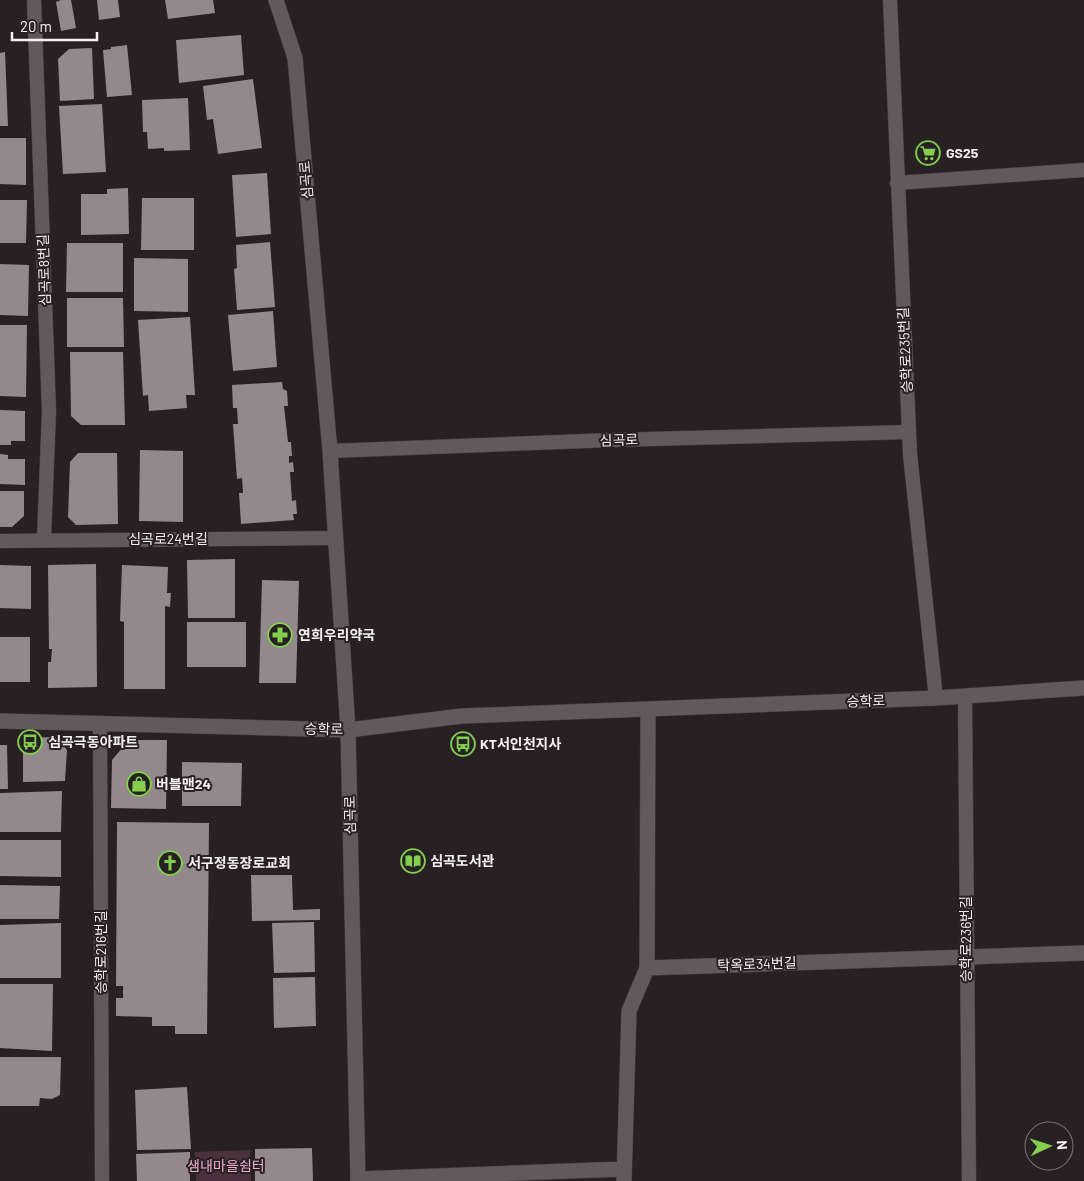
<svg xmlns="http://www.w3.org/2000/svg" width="1084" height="1181" font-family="Barlow,'Noto Sans KR',sans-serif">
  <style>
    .green { fill: #4b313c }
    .building { fill: #93898d }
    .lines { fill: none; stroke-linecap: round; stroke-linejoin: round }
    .service-casing { stroke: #433d3f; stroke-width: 15 }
    .minor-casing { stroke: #433d3f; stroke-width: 16 }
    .tertiary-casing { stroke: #433d3f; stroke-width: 16 }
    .service { stroke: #61595c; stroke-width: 14 }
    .minor { stroke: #61595c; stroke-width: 15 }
    .tertiary { stroke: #61595c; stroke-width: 15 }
    .labels { text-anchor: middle; stroke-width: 4; stroke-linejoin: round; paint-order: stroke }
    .poi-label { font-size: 14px; font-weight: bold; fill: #f5f0f2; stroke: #282124; text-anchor: start }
    .street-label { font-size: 14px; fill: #f5f0f2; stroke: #282124 }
    .park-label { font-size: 14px; fill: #eeadc9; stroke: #282124 }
  </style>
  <rect width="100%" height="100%" fill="#282124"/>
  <path class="green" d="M250,1150L251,1181H196L195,1152Z"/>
  <path class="building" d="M61,0H71L76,28L61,31L56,2Z
    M97,0H118L120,17L99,20Z
    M165,0H213L215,13L168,19Z
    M241,35L244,75L179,83L176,40Z
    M127,45L132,95L107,97L103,50L111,49V47Z
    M92,48L94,99L60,101L58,59L69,49Z
    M5,52L8,126H0V53Z
    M253,79L262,148L218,154L213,119L207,120L203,86Z
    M188,98L190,150L164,151V148L148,149L147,132H143L142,100Z
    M102,104L106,172L63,174L59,106Z
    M0,138H26V185L0,184Z
    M267,173L271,234L236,237L232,175Z
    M128,188L129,234L81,235V194H107V189Z
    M142,198H194V250H141Z
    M0,200H27L26,243H0Z
    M270,242L275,307L237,310L234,269L237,268L236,245Z
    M67,243H123V292H66Z
    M134,258L188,259V312L134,311Z
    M0,264L29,265L28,316L0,315Z
    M67,298H123L124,347H67Z
    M273,311L277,367L233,371L228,315Z
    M190,317L195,395H186L187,408L149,411L148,395L143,396L138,320Z
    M0,325H27L26,397L0,396Z
    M70,352H123L125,425H81L71,416Z
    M282,382L283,389L287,391L288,406H284L288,442H291L292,456H289V463L293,462L294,472H290L292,501L296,500L297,514H293L294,520L241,524L239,493H243L242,478L237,479L233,424H238L237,408H233L232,385Z
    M0,410L25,411V441H11V445H0Z
    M140,450L183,451V522L139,521Z
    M78,453H117L118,524L76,525L68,517L70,462Z
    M0,454L8,455V459H25V485L0,484Z
    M0,491H24V516L12,527H0Z
    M235,559V618H188L187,560Z
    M96,564L97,687L48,688V662H51L52,649H49L48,565Z
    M0,565L31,566V609L0,608Z
    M122,565L168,567L167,593H171L170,607L165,606V689H124V622L120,621Z
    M262,580L299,581L296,683H259Z
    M187,622H246V667H187Z
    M0,637H30V682H0Z
    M56,737L67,750L65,781L23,782V738Z
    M129,740H167L166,809L111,808L112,760Z
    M0,745H7L8,789H0Z
    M182,762L242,763L241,806H182Z
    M62,791L61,832H0V793Z
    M117,822L209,823L207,1034H175V1026H152V1017L116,1016V998H123V986H116Z
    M0,840H61V877L0,876Z
    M251,875H292L293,910L320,909V920L252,921Z
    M0,885L60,886L59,919H0Z
    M314,922L315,972L274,973L272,923Z
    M61,923V978H0V925Z
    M315,977L316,1026L274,1028L273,978Z
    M0,984H53L52,1051L0,1048Z
    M0,1057H61L60,1095L52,1099L40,1098L39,1106H0Z
    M187,1087L191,1149L137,1150L135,1090Z
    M312,1148L313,1181H255V1149Z
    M190,1152V1181H137L136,1154Z"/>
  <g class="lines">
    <g class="service-casing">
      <path id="service" d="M34,0L49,411L44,539
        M890,0L910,454L936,698
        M897,183L1084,170
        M330,451L612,440L909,432
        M0,541L335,538
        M965,696L969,1181
        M100,723L102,1181"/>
    </g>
    <g class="minor-casing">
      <path id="minor" d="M0,721L348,730L462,716L936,698L1084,688
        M647,968L1084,953
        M358,1179L624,1169
        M624,1181L629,1011L647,968L648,709"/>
    </g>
    <g class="tertiary-casing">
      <path id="tertiary" d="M276,0L295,58L330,451L348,730L358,1181"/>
    </g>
    <use href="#service" class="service"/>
    <use href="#minor" class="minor"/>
    <use href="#tertiary" class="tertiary"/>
  </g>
  <defs>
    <g id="supermarket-ring" transform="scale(1.25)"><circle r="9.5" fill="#282124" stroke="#84cf4d" stroke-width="1.5"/><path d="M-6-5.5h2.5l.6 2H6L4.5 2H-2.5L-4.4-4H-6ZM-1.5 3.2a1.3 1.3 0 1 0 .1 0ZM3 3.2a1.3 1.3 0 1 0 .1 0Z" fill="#84cf4d"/></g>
    <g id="pharmacy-ring" transform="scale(1.25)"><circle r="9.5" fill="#282124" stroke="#84cf4d" stroke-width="1.5"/><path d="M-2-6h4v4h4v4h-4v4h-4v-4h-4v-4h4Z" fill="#84cf4d"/></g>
    <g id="bus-ring" transform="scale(1.25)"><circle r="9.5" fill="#282124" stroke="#84cf4d" stroke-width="1.5"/><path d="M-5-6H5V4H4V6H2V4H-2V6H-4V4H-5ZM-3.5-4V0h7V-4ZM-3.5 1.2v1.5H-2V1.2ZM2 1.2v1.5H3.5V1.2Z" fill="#84cf4d"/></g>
    <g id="shop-ring" transform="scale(1.25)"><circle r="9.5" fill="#282124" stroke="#84cf4d" stroke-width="1.5"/><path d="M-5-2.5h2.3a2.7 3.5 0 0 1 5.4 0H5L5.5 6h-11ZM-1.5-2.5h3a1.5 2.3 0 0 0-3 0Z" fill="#84cf4d"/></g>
    <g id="library-ring" transform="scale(1.25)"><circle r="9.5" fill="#282124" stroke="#84cf4d" stroke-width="1.5"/><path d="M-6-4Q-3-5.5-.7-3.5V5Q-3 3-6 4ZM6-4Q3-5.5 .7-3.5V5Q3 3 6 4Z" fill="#84cf4d"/></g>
    <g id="church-ring" transform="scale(1.25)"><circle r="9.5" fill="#282124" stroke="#84cf4d" stroke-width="1.5"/><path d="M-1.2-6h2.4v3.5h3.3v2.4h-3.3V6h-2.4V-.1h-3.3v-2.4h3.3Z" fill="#84cf4d"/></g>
  </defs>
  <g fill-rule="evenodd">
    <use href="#supermarket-ring" x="928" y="153"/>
    <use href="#pharmacy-ring" x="280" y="635"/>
    <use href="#bus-ring" x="30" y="742"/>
    <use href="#bus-ring" x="463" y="744"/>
    <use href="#shop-ring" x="139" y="784"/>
    <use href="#library-ring" x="413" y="861"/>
    <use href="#church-ring" x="170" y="863"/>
  </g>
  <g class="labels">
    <g class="poi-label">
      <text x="946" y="158">GS25</text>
      <text x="298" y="640">연희우리약국</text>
      <text x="48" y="747">심곡극동아파트</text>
      <text x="480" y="749">KT서인천지사</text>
      <text x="156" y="789">버블맨24</text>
      <text x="430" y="866">심곡도서관</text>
      <text x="188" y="868">서구정동장로교회</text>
    </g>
    <g class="street-label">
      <text transform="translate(306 180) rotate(-95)" y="5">심곡로</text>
      <text transform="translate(44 270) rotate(-92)" y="5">심곡로8번길</text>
      <text transform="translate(905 350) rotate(-93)" y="5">승학로235번길</text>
      <text transform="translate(619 440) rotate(-2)" y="5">심곡로</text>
      <text x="168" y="544">심곡로24번길</text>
      <text transform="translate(866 701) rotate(-2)" y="5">승학로</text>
      <text transform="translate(324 729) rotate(1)" y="5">승학로</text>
      <text transform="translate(350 815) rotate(-91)" y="5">심곡로</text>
      <text transform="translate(966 939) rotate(-90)" y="5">승학로236번길</text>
      <text transform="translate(101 952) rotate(-90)" y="5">승학로216번길</text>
      <text transform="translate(757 964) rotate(-2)" y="5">탁옥로34번길</text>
    </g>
    <g class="park-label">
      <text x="226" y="1171">샘내마을쉼터</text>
    </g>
  </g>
  <g transform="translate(1049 1146) rotate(86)"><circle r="24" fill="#282124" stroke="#7a7476"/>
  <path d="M0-4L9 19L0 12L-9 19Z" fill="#84cf4d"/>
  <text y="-8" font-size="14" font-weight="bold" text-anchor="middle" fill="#f5f0f2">N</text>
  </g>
  <path d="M12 32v8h85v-8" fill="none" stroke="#f5f0f2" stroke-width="2.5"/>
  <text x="20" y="32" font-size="15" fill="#f5f0f2" stroke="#282124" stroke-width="4" paint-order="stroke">20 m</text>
</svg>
